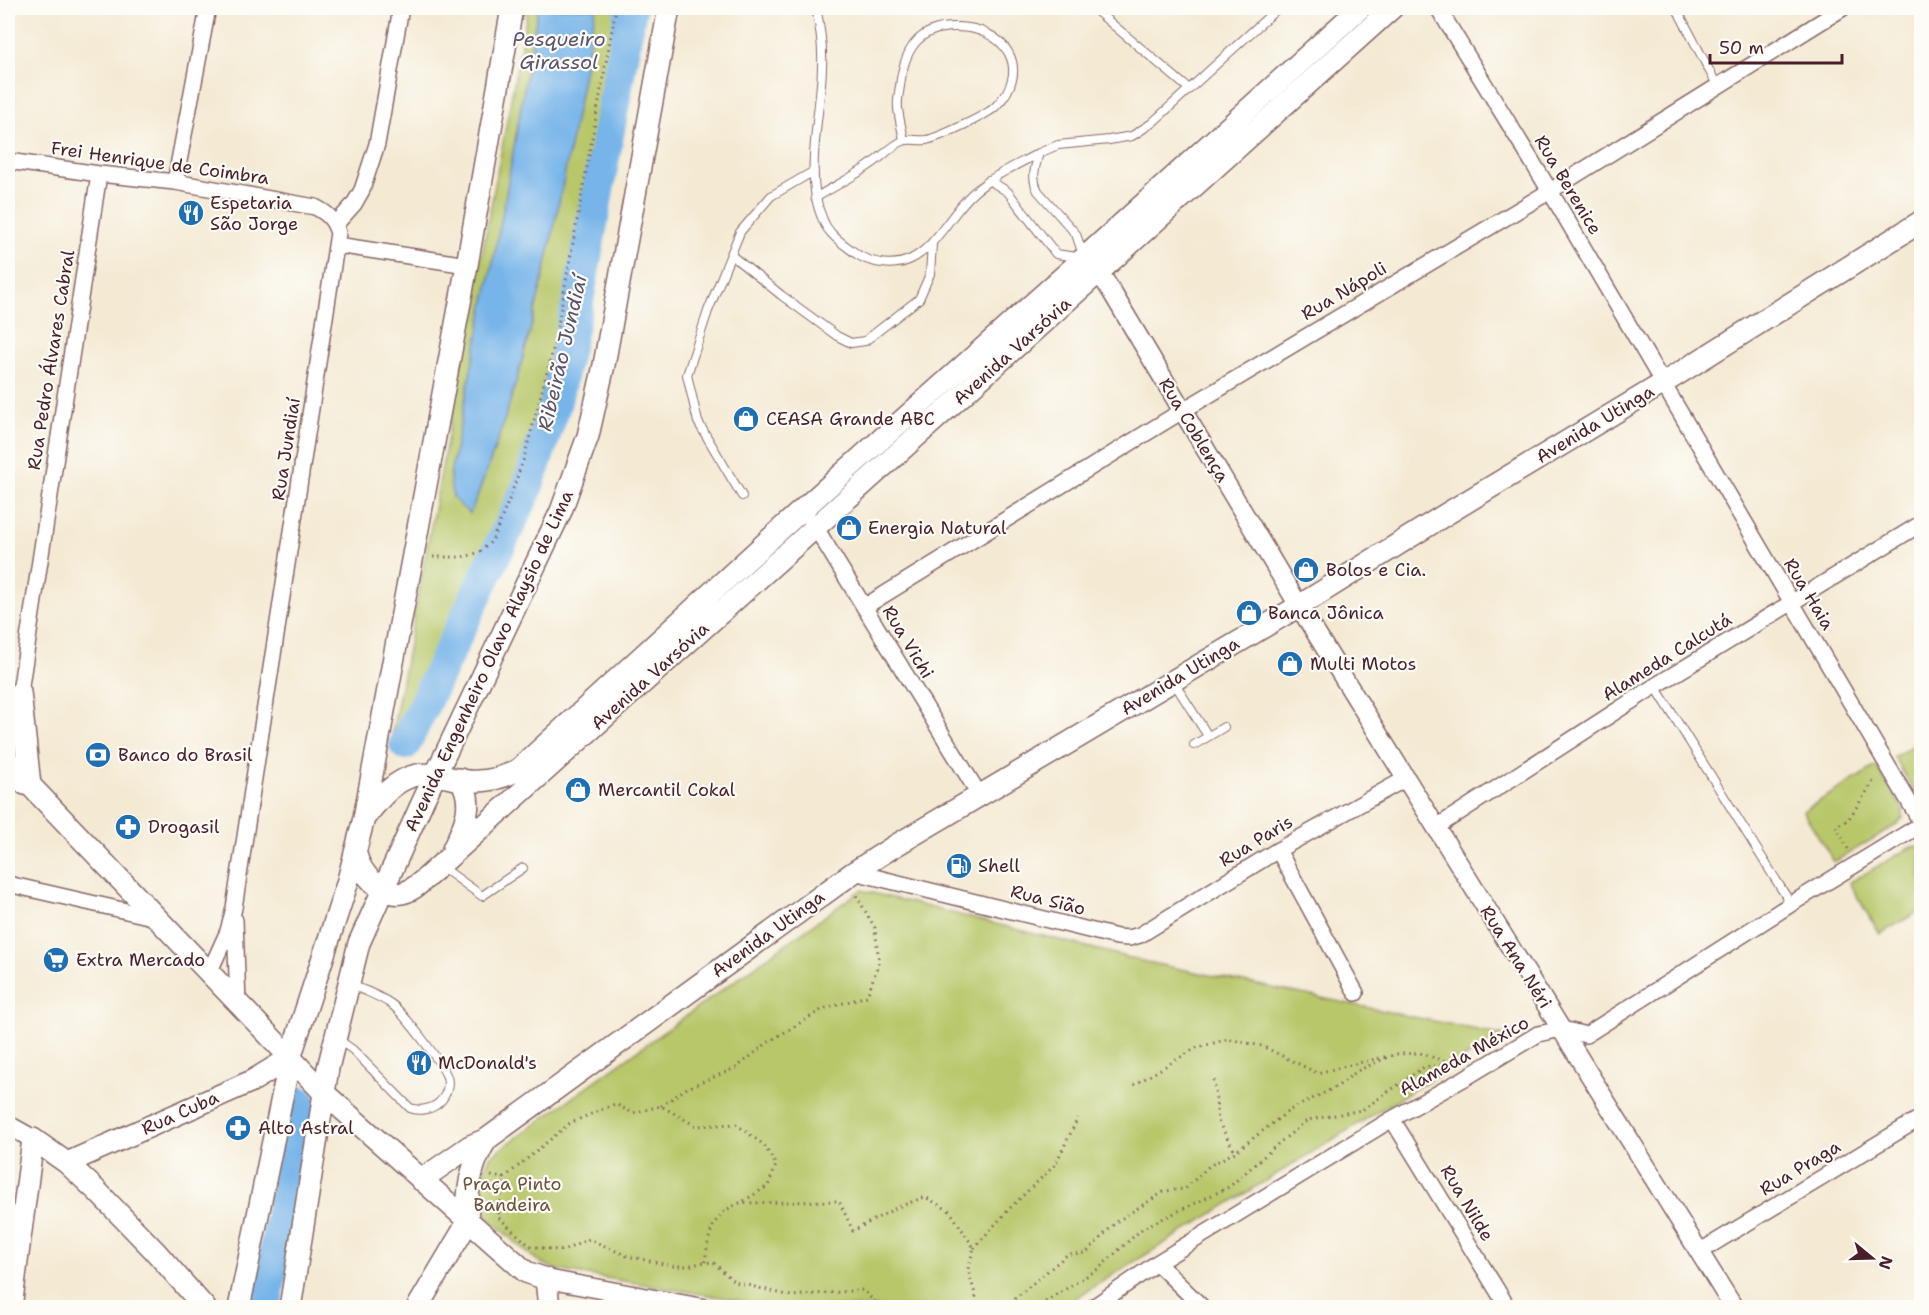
<svg xmlns="http://www.w3.org/2000/svg" width="1929" height="1315" font-family="'Shantell Sans',sans-serif">
  <style>
    .park { fill: #b8c76a; stroke: #81734a; stroke-width: 1.5 }
    .water { fill: #76b4e9; stroke: #606a8a; stroke-width: 1.5 }
    .lines { fill: none; stroke-linecap: round; stroke-linejoin: round }
    .river { stroke: #76b4e9; stroke-width: 32 }
    .service-casing { stroke: #866666; stroke-width: 10 }
    .minor-casing { stroke: #866666; stroke-width: 18 }
    .tertiary-casing { stroke: #866666; stroke-width: 21 }
    .secondary-casing { stroke: #866666; stroke-width: 24 }
    .path { stroke: #866666; stroke-width: 3; stroke-dasharray: 1.5 4.5; stroke-linecap: butt }
    .service { stroke: #fff; stroke-width: 8 }
    .minor { stroke: #fff; stroke-width: 15 }
    .tertiary { stroke: #fff; stroke-width: 18 }
    .secondary { stroke: #fff; stroke-width: 21 }
    .labels { text-anchor: middle; stroke-width: 4.5; stroke-linejoin: round; paint-order: stroke }
    .street-label { font-size: 18px; fill: #4a1f2b; stroke: #fdfcf7 }
    .poi-label { font-size: 18px; fill: #4a1f2b; stroke: #fdfcf7; text-anchor: start }
    .park-label { font-size: 18px; fill: #6b513e; stroke: #fdfcf7 }
    .water-label { font-size: 20px; font-style: italic; fill: #59536e; stroke: #fdfcf7 }
  </style>
  <rect width="100%" height="100%" fill="#fdfcf7"/>
  <filter id="ink" filterUnits="userSpaceOnUse"><feTurbulence type="fractalNoise" baseFrequency=".0167" numOctaves="2"/><feDisplacementMap in="SourceGraphic" scale="12" xChannelSelector="R" yChannelSelector="G"/><feConvolveMatrix kernelMatrix="1 2 1 2 8 2 1 2 1" color-interpolation-filters="sRGB"/></filter>
  <filter id="wash" filterUnits="userSpaceOnUse"><feTurbulence type="fractalNoise" baseFrequency=".008" numOctaves="4" result="noise"/><feDisplacementMap in="SourceGraphic" scale="24" xChannelSelector="R" yChannelSelector="G"/><feGaussianBlur stdDeviation="1.35" result="paint"/><feColorMatrix in="noise" values="0 0 0 0 0 0 0 0 0 0 0 0 0 0 0 0 0 1.4 0 .05"/><feComposite in="paint" operator="in"/></filter>
  <g filter="url(#wash)">
    <rect width="100%" height="100%" fill="#f4ead4"/>
    <path class="park" d="M528,8H622L557,353L540,421L521,482L400,734H392Z
      M1921,740V798L1916,794L1894,757Z
      M1876,766L1903,809V818L1895,826L1834,862L1803,811Z
      M1915,846L1921,848V910L1880,934L1849,883L1909,848Z
      M861,890L1146,962L1502,1035L1061,1307H780L557,1270C551,1267 545,1265 540,1262C530,1256 481,1214 479,1205C475,1193 484,1166 491,1156Z"/>
    <path class="water" d="M538,8H596C564,178 537,353 470,514C453,500 450,497 450,475L502,216Z"/>
    <g class="lines">
      <path class="river" d="M405,744L526,491L555,405L578,301L631,8
        M265,1308L301,1103"/>
    </g>
  </g>
  <g filter="url(#ink)">
    <g class="lines">
      <g class="service-casing">
        <path id="service" d="M816,8C820,26 823,47 822,67C821,114 803,177 823,220C829,236 845,245 858,255C873,264 895,267 911,259C936,247 951,213 973,193C992,176 1017,165 1039,153
          M1093,8L1188,88
          M1679,13L1718,87
          M989,180L1008,192L1056,254L1084,258L1076,234L1038,191C1031,178 1035,167 1039,153L1058,145L1109,140L1132,136L1152,123L1278,8
          M815,198C833,187 853,177 870,165C881,158 891,146 903,141C909,138 918,141 926,140C938,138 987,115 995,107C1035,68 1003,26 955,27C917,27 904,51 900,86C899,93 897,101 898,108C899,119 902,129 904,140
          M731,255L781,295L837,336L851,343L865,341L919,299L930,274L932,244
          M742,496L698,422L687,375L708,311L740,232L771,196L814,171
          M1173,681L1208,736
          M1655,686L1791,904
          M1194,745L1224,727
          M442,867L482,896L523,868
          M339,1040L353,1050L410,1108C418,1111 429,1110 436,1105C445,1099 450,1087 447,1077C442,1063 403,1012 391,1004C378,995 363,990 349,984"/>
      </g>
      <g class="minor-casing">
        <path id="minor" d="M1438,8L1550,191L1922,824
          M8,161L99,174L175,182L315,207C327,213 334,219 338,233L234,908L228,931L209,973
          M175,182L208,8
          M336,224L354,204L362,190L377,144L401,8
          M337,245L467,265
          M811,520L980,796
          M864,607L1182,411L1550,191L1843,8
          M8,728L17,707L20,692L99,174
          M1435,828L1655,686L1922,523
          M1278,850L1356,993
          M854,872L1117,937L1129,938L1140,935L1278,850L1405,779
          M8,884L157,918
          M235,920L238,1004
          M1392,1119L1508,1308
          M1699,1252L1922,1117
          M1157,1263L1203,1308
          M1092,1308L1157,1263L1392,1119L1465,1078L1538,1034L1562,1029L1586,1035L1791,904L1922,824"/>
      </g>
      <g class="tertiary-casing">
        <path id="tertiary" d="M1090,263L1099,272L1110,289L1299,606L1734,1308
          M8,1125L33,1139
          M546,1279L703,1308"/>
      </g>
      <g class="secondary-casing">
        <path id="secondary" d="M20,692L30,785L25,784
          M8,762L324,1093L526,1272L546,1279L549,1308
          M364,818C376,804 388,787 405,779C427,768 447,779 469,781C487,782 504,778 519,769L783,527L1084,258L1360,8
          M453,849C464,827 476,803 460,779
          M356,854C360,872 381,897 402,893C412,891 419,884 426,878L1392,8
          M67,1163L252,1081L290,1058
          M421,1180L470,1146L487,1139L854,872L893,847L1299,606L1448,513L1662,384L1922,221
          M468,1222C466,1193 471,1163 487,1139
          M11,1308L33,1139L67,1163L96,1190L155,1251L205,1308
          M239,1308L290,1058L347,884L364,818L467,265L512,8
          M290,1308L328,1068L359,943L423,801L561,511L588,436L604,365L669,8
          M417,1308L468,1222"/>
      </g>
      <path class="path" d="M433,557H461L472,555L481,551L492,541L509,500L524,458L554,346L616,8
        M1848,849L1836,826L1848,820L1873,782L1877,780
        M1214,1080L1218,1121L1235,1152
        M1134,1085L1196,1048L1228,1039L1262,1046L1317,1073L1388,1056
        M661,1106L687,1088L736,1068L767,1043L823,1009L867,996L879,962L875,928L856,895
        M491,1176L504,1178L498,1217L530,1246L563,1251L589,1239L627,1256L673,1266H687L705,1262L714,1263L735,1282L791,1296L863,1290L881,1308
        M504,1178L570,1123L615,1104L633,1113L661,1106L696,1126L736,1124L764,1145L776,1165L768,1186L742,1202
        M974,1248L1011,1207L1055,1165L1078,1118
        M705,1262C709,1234 711,1214 740,1203L839,1201L853,1231L898,1207L925,1197L950,1211L974,1248L968,1269L979,1308
        M986,1308L1013,1300L1068,1254L1086,1253L1116,1222L1165,1191L1185,1189L1209,1166L1235,1152L1290,1110L1338,1086L1357,1071L1395,1054L1420,1053L1450,1063
        M1035,1308L1098,1269L1143,1228L1229,1187L1279,1143L1308,1120L1362,1110L1424,1067L1448,1064"/>
      <use href="#service" class="service"/>
      <use href="#minor" class="minor"/>
      <use href="#tertiary" class="tertiary"/>
      <use href="#secondary" class="secondary"/>
    </g>
  </g>
  <defs>
    <g id="restaurant-disc" transform="scale(1.35)"><circle r="9.5" fill="#1f6fb2" stroke="#fdfcf7"/><path d="M-5-6h1v4h1v-4h1v4h1v-4h1v5L-1.5 .5V6h-2V.5L-5-1ZM5-6V6H3V1.5H1.5Q1.5-4 5-6Z" fill="#fff"/></g>
    <g id="shop-disc" transform="scale(1.35)"><circle r="9.5" fill="#1f6fb2" stroke="#fdfcf7"/><path d="M-5-2.5h2.3a2.7 3.5 0 0 1 5.4 0H5L5.5 6h-11ZM-1.5-2.5h3a1.5 2.3 0 0 0-3 0Z" fill="#fff"/></g>
    <g id="bank-disc" transform="scale(1.35)"><circle r="9.5" fill="#1f6fb2" stroke="#fdfcf7"/><path d="M-6-4H6V4H-6ZM0-2.3a2.3 2.3 0 1 0 0 4.6a2.3 2.3 0 1 0 0-4.6Z" fill="#fff"/></g>
    <g id="pharmacy-disc" transform="scale(1.35)"><circle r="9.5" fill="#1f6fb2" stroke="#fdfcf7"/><path d="M-2-6h4v4h4v4h-4v4h-4v-4h-4v-4h4Z" fill="#fff"/></g>
    <g id="fuel-disc" transform="scale(1.35)"><circle r="9.5" fill="#1f6fb2" stroke="#fdfcf7"/><path d="M-5.5-6h7V0h2V4h1.3V-2.5L3-4.5l.8-.8L6-3V5H2.5V1h-1V6h-7ZM-4.2-4.7v3.2H.2V-4.7Z" fill="#fff"/></g>
    <g id="supermarket-disc" transform="scale(1.35)"><circle r="9.5" fill="#1f6fb2" stroke="#fdfcf7"/><path d="M-6-5.5h2.5l.6 2H6L4.5 2H-2.5L-4.4-4H-6ZM-1.5 3.2a1.3 1.3 0 1 0 .1 0ZM3 3.2a1.3 1.3 0 1 0 .1 0Z" fill="#fff"/></g>
  </defs>
  <g fill-rule="evenodd">
    <use href="#restaurant-disc" x="191" y="213"/>
    <use href="#shop-disc" x="746" y="419"/>
    <use href="#shop-disc" x="849" y="528"/>
    <use href="#shop-disc" x="1306" y="570"/>
    <use href="#shop-disc" x="1249" y="613"/>
    <use href="#shop-disc" x="1290" y="664"/>
    <use href="#bank-disc" x="98" y="755"/>
    <use href="#shop-disc" x="578" y="790"/>
    <use href="#pharmacy-disc" x="128" y="827"/>
    <use href="#fuel-disc" x="959" y="866"/>
    <use href="#supermarket-disc" x="56" y="960"/>
    <use href="#restaurant-disc" x="419" y="1063"/>
    <use href="#pharmacy-disc" x="238" y="1128"/>
  </g>
  <g class="labels">
    <g class="street-label">
      <text transform="translate(160 163) rotate(8)" y="6">Frei Henrique de Coimbra</text>
      <text transform="translate(1568 185) rotate(59)" y="6">Rua Berenice</text>
      <text transform="translate(1344 291) rotate(-31)" y="6">Rua Nápoli</text>
      <text transform="translate(1012 351) rotate(-42)" y="6">Avenida Varsóvia</text>
      <text transform="translate(51 360) rotate(-81)" y="6">Rua Pedro Álvares Cabral</text>
      <text transform="translate(1595 424) rotate(-31)" y="6">Avenida Utinga</text>
      <text transform="translate(1194 430) rotate(59)" y="6">Rua Coblença</text>
      <text transform="translate(286 449) rotate(-81)" y="6">Rua Jundiaí</text>
      <text transform="translate(1809 594) rotate(59)" y="6">Rua Haia</text>
      <text transform="translate(908 642) rotate(59)" y="6">Rua Vichi</text>
      <text transform="translate(1667 657) rotate(-32)" y="6">Alameda Calcutá</text>
      <text transform="translate(489 661) rotate(-65)" y="6">Avenida Engenheiro Olavo Alaysio de Lima</text>
      <text transform="translate(650 676) rotate(-42)" y="6">Avenida Varsóvia</text>
      <text transform="translate(1180 676) rotate(-31)" y="6">Avenida Utinga</text>
      <text transform="translate(1256 841) rotate(-31)" y="6">Rua Paris</text>
      <text transform="translate(1048 900) rotate(14)" y="6">Rua Sião</text>
      <text transform="translate(768 934) rotate(-36)" y="6">Avenida Utinga</text>
      <text transform="translate(1516 957) rotate(58)" y="6">Rua Ana Néri</text>
      <text transform="translate(1464 1056) rotate(-29)" y="6">Alameda México</text>
      <text transform="translate(180 1113) rotate(-24)" y="6">Rua Cuba</text>
      <text transform="translate(1800 1168) rotate(-31)" y="6">Rua Praga</text>
      <text transform="translate(1467 1203) rotate(59)" y="6">Rua Nilde</text>
    </g>
    <g class="poi-label">
      <text x="210" y="209">Espetaria<tspan x="210" dy="21">São Jorge</tspan></text>
      <text x="766" y="425">CEASA Grande ABC</text>
      <text x="868" y="534">Energia Natural</text>
      <text x="1326" y="576">Bolos e Cia.</text>
      <text x="1268" y="619">Banca Jônica</text>
      <text x="1310" y="670">Multi Motos</text>
      <text x="118" y="761">Banco do Brasil</text>
      <text x="598" y="796">Mercantil Cokal</text>
      <text x="148" y="833">Drogasil</text>
      <text x="978" y="872">Shell</text>
      <text x="76" y="966">Extra Mercado</text>
      <text x="438" y="1069">McDonald's</text>
      <text x="258" y="1134">Alto Astral</text>
    </g>
    <g class="park-label">
      <text x="512" y="1190">Praça Pinto<tspan x="512" dy="21">Bandeira</tspan></text>
    </g>
    <g class="water-label">
      <text x="559" y="46">Pesqueiro<tspan x="559" dy="23">Girassol</tspan></text>
      <text transform="translate(562 353) rotate(-77)" y="7">Ribeirão Jundiaí</text>
    </g>
  </g>
  <rect width="1929" height="1315" fill="none" stroke="#fdfcf7" stroke-width="30"/>
  <g transform="translate(1872 1258) rotate(109)" stroke="#fdfcf7" stroke-width="4.5" paint-order="stroke">
  <path d="M0-4.5L10 22L0 15L-10 22Z" fill="#4a1f2b"/>
  <text y="-9" font-size="16" font-weight="bold" text-anchor="middle" fill="#4a1f2b">N</text>
  </g>
  <path d="M1710 54v9h132v-9" fill="none" stroke="#4a1f2b" stroke-width="3"/>
  <text x="1719" y="54" font-size="18" fill="#4a1f2b" stroke="#fdfcf7" stroke-width="4.5" paint-order="stroke">50 m</text>
</svg>
